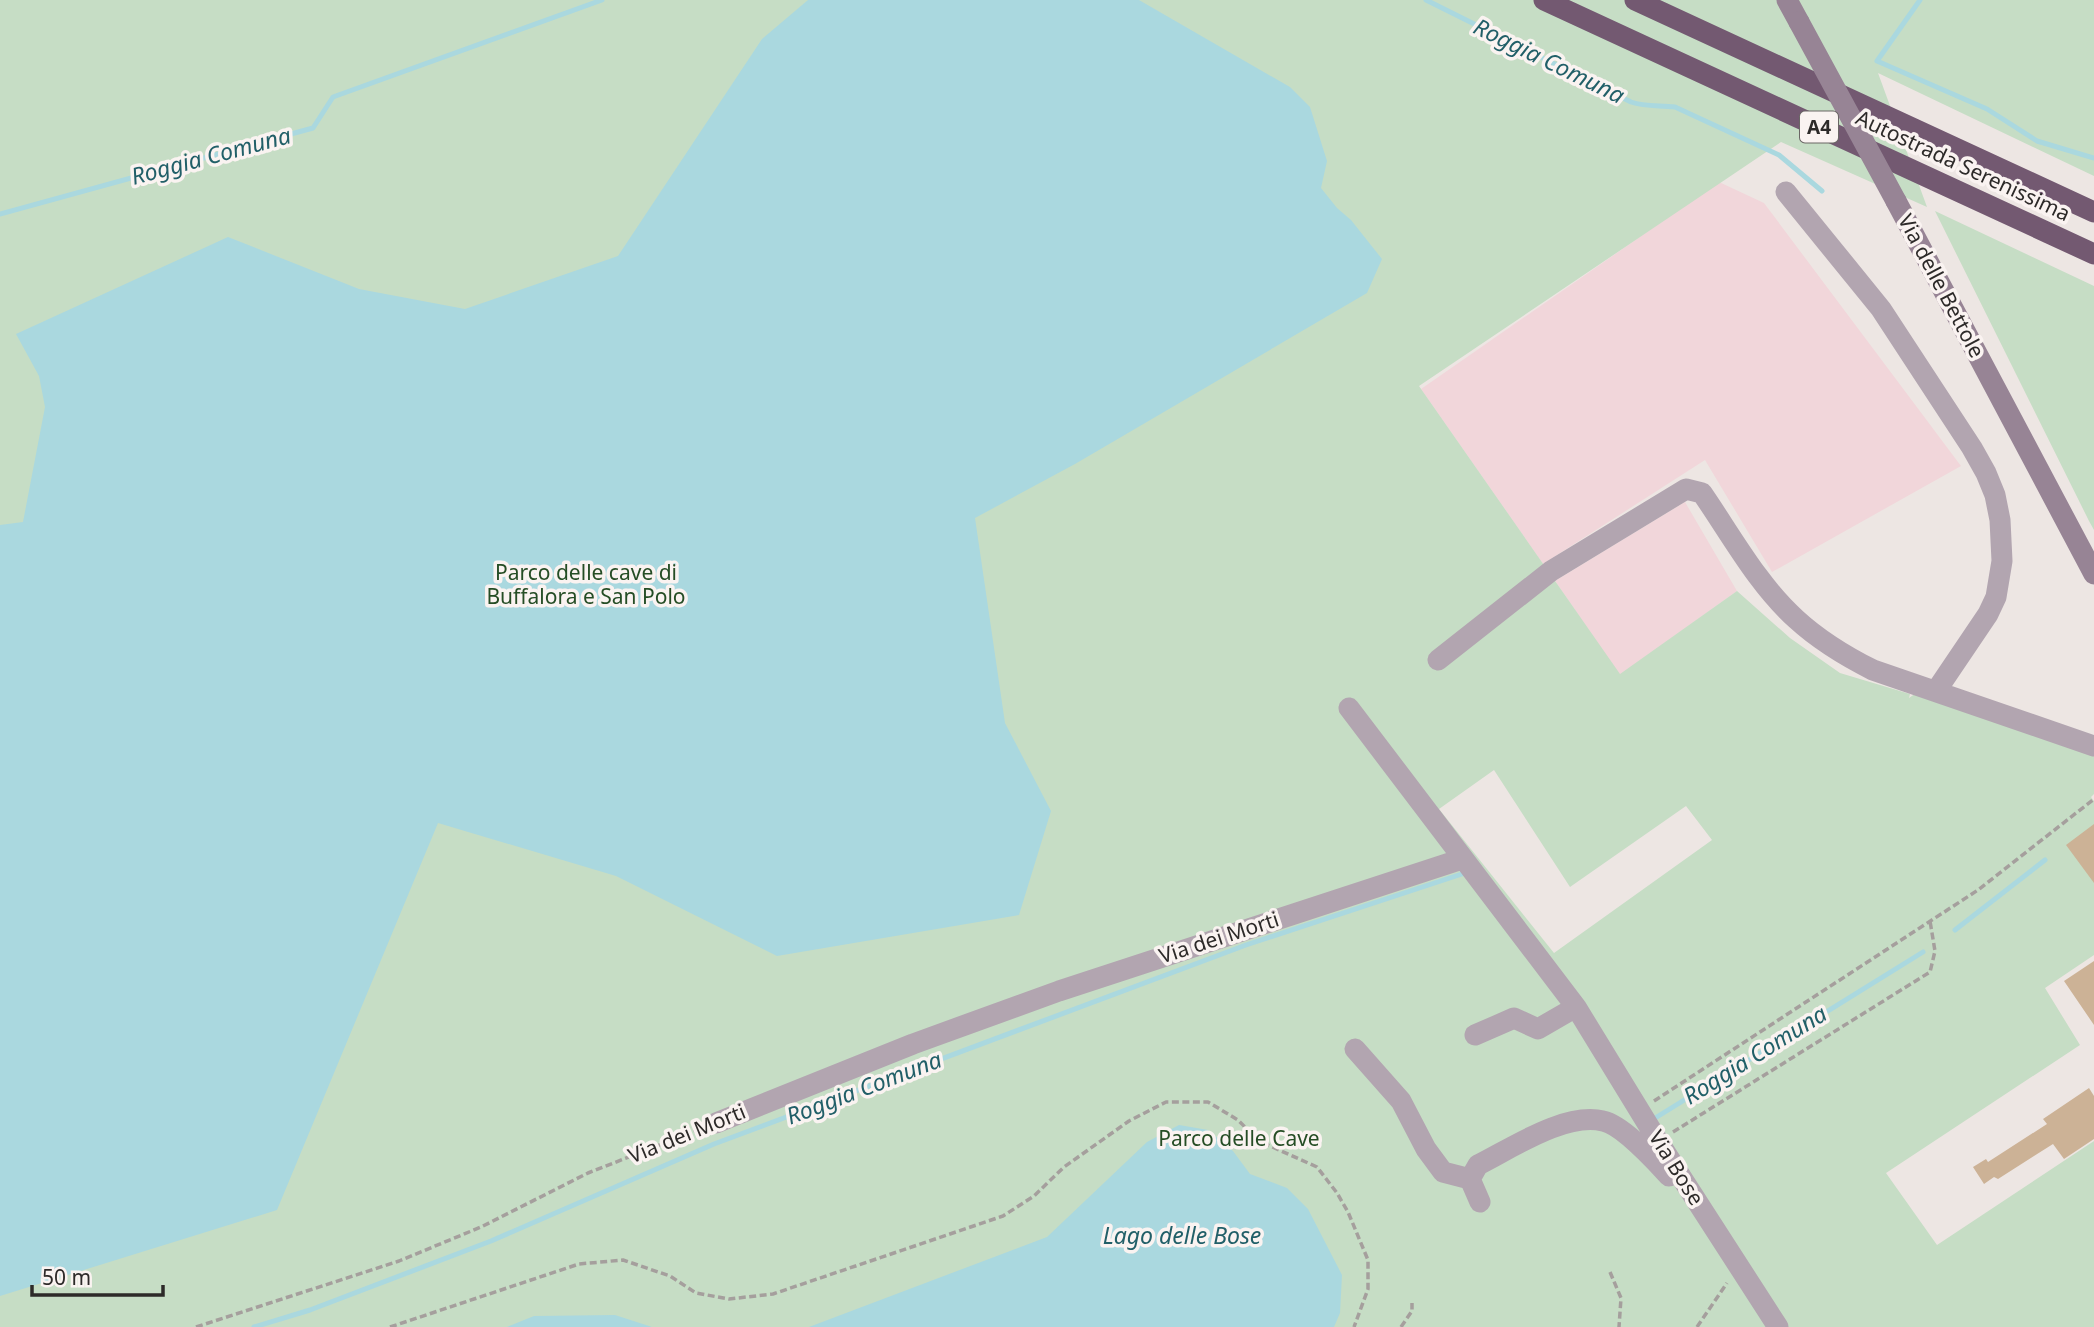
<svg xmlns="http://www.w3.org/2000/svg" width="2094" height="1327" font-family="'Noto Sans',sans-serif">
  <style>
    .industrial { fill: #f1d6da }
    .green { fill: #c6ddc5; fill-rule: evenodd }
    .water { fill: #aad8df }
    .lines { fill: none; stroke-linecap: round; stroke-linejoin: round }
    .stream { stroke: #aad8df; stroke-width: 5 }
    .building { fill: #ccb296 }
    .path { stroke: #a59f9d; stroke-width: 3.5; stroke-dasharray: 7 3.5; stroke-linecap: butt }
    .minor { stroke: #b2a5b0; stroke-width: 21 }
    .secondary { stroke: #978495; stroke-width: 21 }
    .motorway { stroke: #735971; stroke-width: 21 }
    .secondary-bridge { stroke: #978495; stroke-width: 21 }
    .labels { text-anchor: middle; stroke-width: 7; stroke-linejoin: round; paint-order: stroke }
    .shield { fill: #faf3f1; stroke: #6a6665; stroke-width: 2 }
    .shield-label { font-size: 19px; font-weight: bold; fill: #2d2a29 }
    .street-label { font-size: 21px; fill: #2d2a29; stroke: #faf3f1 }
    .park-label { font-size: 21px; fill: #254d25; stroke: #faf3f1 }
    .water-label { font-size: 23px; font-style: italic; fill: #215f68; stroke: #faf3f1 }
  </style>
  <rect width="100%" height="100%" fill="#ede6e3"/>
  <path class="industrial" d="M1719,182L1764,203L1961,466L1772,572L1705,460L1543,564L1421,389Z
    M1685,502L1737,591L1620,675L1555,581Z"/>
  <path class="green" d="M0,0H2094V176L1878,73L1927,207L1781,142L1419,386L1620,674L1737,591L1790,638L1840,673L1910,694L1909,698L1916,693L2094,752V794L2091,797L2094,801V955L2045,988L2080,1045L1886,1173L1937,1245L2094,1141V1327H0ZM1494,770L1570,887L1686,806L1712,840L1554,953L1439,809Z
    M1935,211L2094,286V530L2089,521Z"/>
  <path class="water" d="M808,0H1139L1290,87L1310,107L1327,161L1321,188L1337,208L1351,220L1382,259L1367,293L1075,464L975,518L1005,723L1051,811L1019,915L777,956L616,876L438,823L277,1210L0,1296V525L23,522L45,407L39,376L16,334L228,237L359,289L465,309L618,256L762,39Z
    M1179,1125L1208,1130L1233,1151L1250,1174L1287,1188L1308,1209L1342,1275L1340,1313L1334,1327H809L1047,1237L1147,1142Z
    M615,1315L652,1327H507L534,1316Z"/>
  <g class="lines">
    <path class="stream" d="M1426,0L1631,102C1646,107 1660,105 1675,107L1779,155L1822,191
      M1920,0L1877,61L1987,109L2037,141L2094,158
      M0,214L313,128L333,97L602,0
      M1955,930L2045,860
      M1652,1120L1923,952
      M254,1327L310,1310L491,1241L714,1144L1246,945L1468,872"/>
  </g>
  <path class="building" d="M2094,824V883L2066,845Z
    M2094,961V1025L2064,981Z
    M2089,1088L2094,1096V1139L2064,1159L2053,1144L1998,1179L1994,1177L1984,1184L1973,1167L1986,1159L1988,1162L2047,1124L2043,1119Z"/>
  <g class="lines">
    <path class="path" d="M1654,1101L1978,890L2094,799
      M1673,1132L1930,972L1935,951L1930,921
      M1610,1272L1621,1298L1619,1327
      M196,1327L399,1261L481,1227L588,1173L698,1130
      M390,1327L579,1264L623,1260L670,1276L696,1293L729,1299L773,1294L1003,1216L1034,1196L1064,1167L1129,1121L1166,1102H1208L1238,1120L1259,1141L1317,1167L1337,1193L1348,1212L1368,1260V1289L1354,1327
      M1401,1327L1412,1311V1303
      M1697,1327L1727,1283"/>
    <path class="minor" d="M1786,192L1881,309L1972,448L1986,473L1995,495L2000,520L2002,561L1996,597L1988,614L1936,691
      M1438,660L1551,571L1686,489L1702,493C1731,535 1758,585 1796,619C1820,641 1845,656 1873,670L2094,746
      M1349,708L1576,1007L1658,1141L1778,1327
      M1475,1035L1514,1018L1538,1029L1576,1007
      M1355,1049L1401,1101L1426,1149L1443,1172L1470,1179
      M716,1123L913,1044L1059,991L1462,859
      M1480,1202L1470,1179L1478,1165C1512,1148 1565,1112 1603,1121C1623,1125 1655,1161 1669,1176"/>
    <path class="secondary" d="M1787,0L1799,22
      M1896,201L2094,574"/>
    <path class="motorway" d="M1544,0L2094,254
      M1635,0L2094,212"/>
    <path class="secondary-bridge" d="M1799,22L1896,201"/>
  </g>
  <g class="labels">
    <rect class="shield" x="1800" y="111.5" width="38" height="31" rx="5"/>
    <g class="shield-label">
      <text x="1819" y="134">A4</text>
    </g>
    <g class="street-label">
      <text transform="translate(1963 166) rotate(25)" y="7">Autostrada Serenissima</text>
      <text transform="translate(1941 286) rotate(62)" y="7">Via delle Bettole</text>
      <text transform="translate(1219 938) rotate(-18)" y="7">Via dei Morti</text>
      <text transform="translate(687 1134) rotate(-22)" y="7">Via dei Morti</text>
      <text transform="translate(1676 1168) rotate(58)" y="7">Via Bose</text>
    </g>
    <g class="park-label">
      <text x="586" y="580">Parco delle cave di<tspan x="586" dy="24">Buffalora e San Polo</tspan></text>
      <text x="1239" y="1146">Parco delle Cave</text>
    </g>
    <g class="water-label">
      <text transform="translate(1549 61) rotate(26)" y="8">Roggia Comuna</text>
      <text transform="translate(211 156) rotate(-15)" y="8">Roggia Comuna</text>
      <text transform="translate(1755 1055) rotate(-32)" y="8">Roggia Comuna</text>
      <text transform="translate(864 1088) rotate(-21)" y="8">Roggia Comuna</text>
      <text x="1182" y="1244">Lago delle Bose</text>
    </g>
  </g>
  <path d="M32 1285v10h131v-10" fill="none" stroke="#2d2a29" stroke-width="3.5"/>
  <text x="42" y="1285" font-size="21" fill="#2d2a29" stroke="#faf3f1" stroke-width="5" paint-order="stroke">50 m</text>
</svg>
